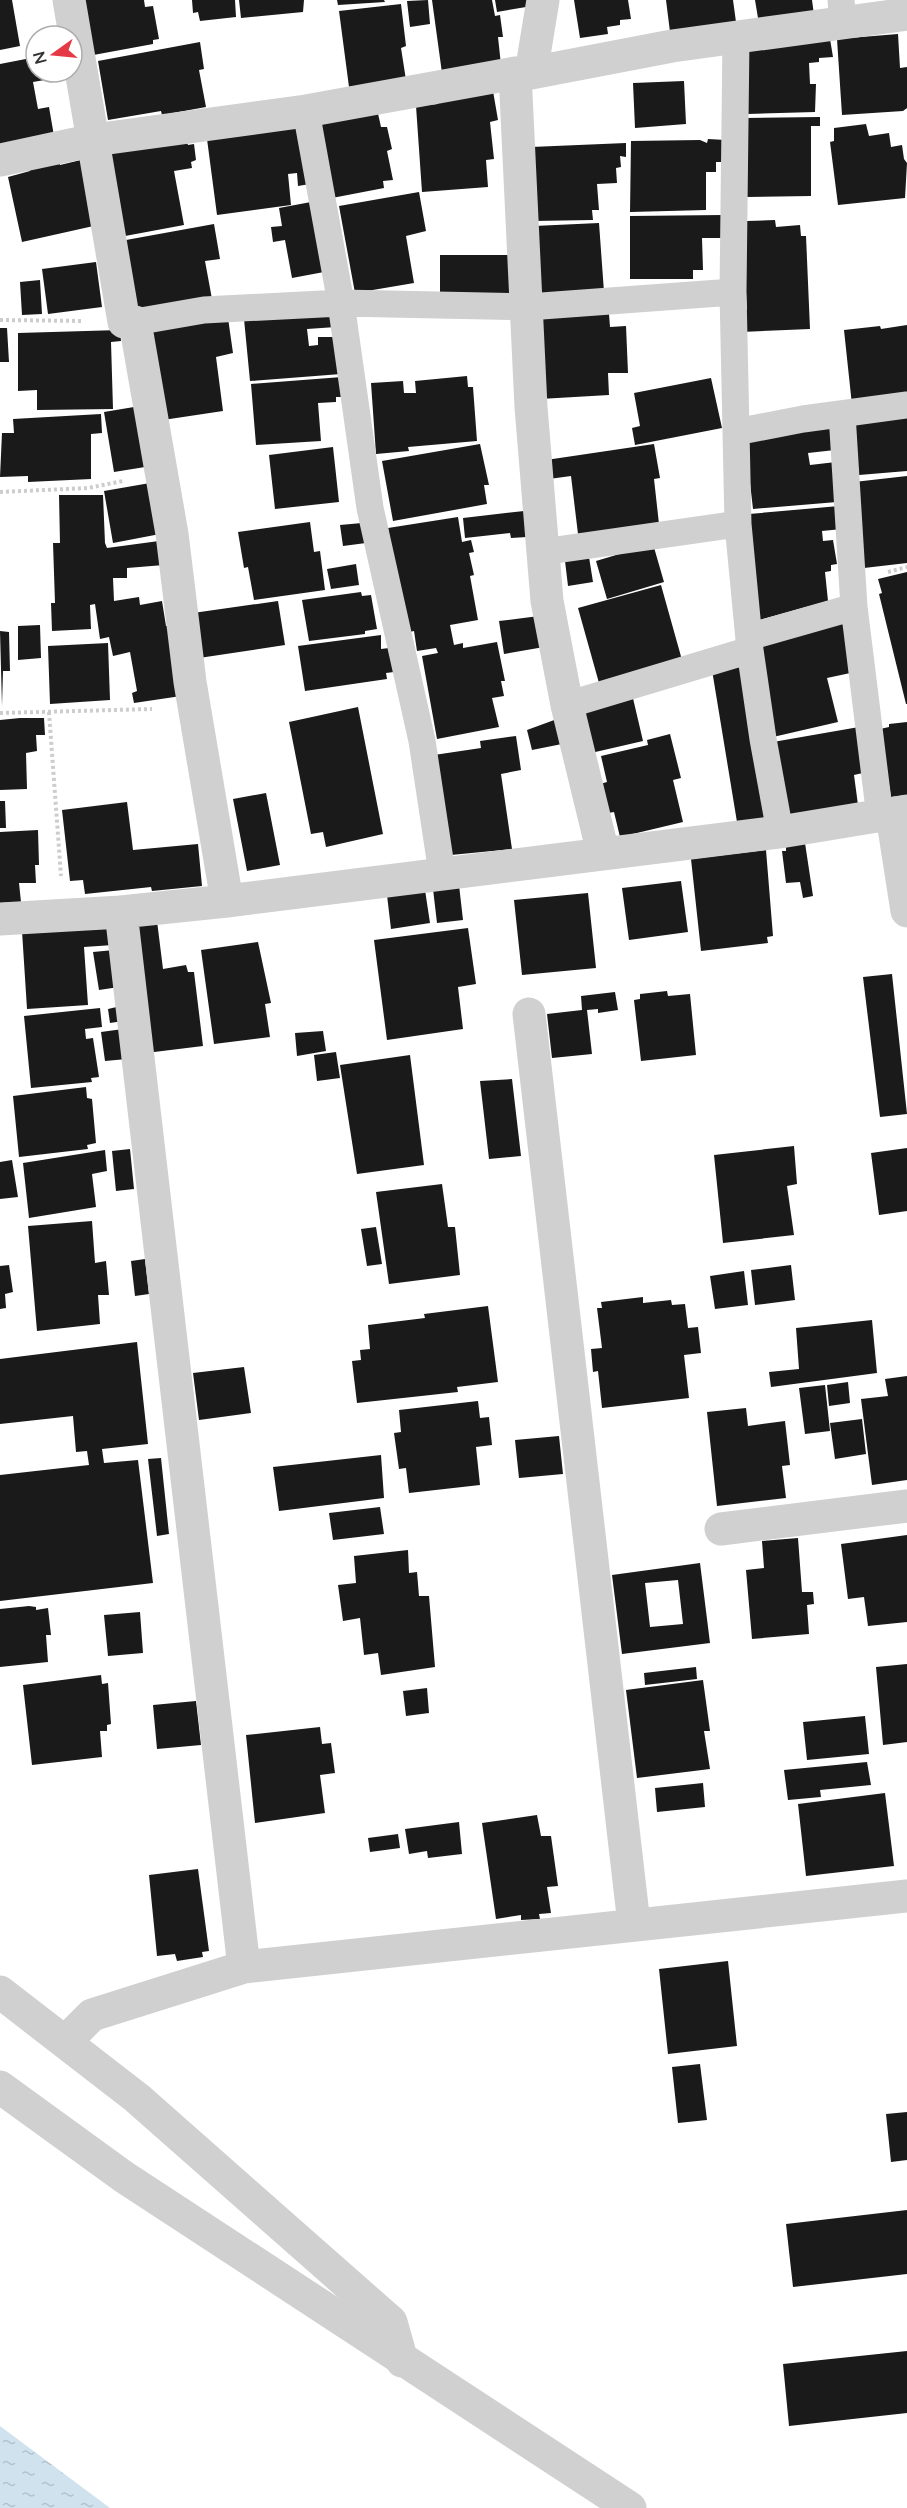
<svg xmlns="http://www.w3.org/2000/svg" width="907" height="2508" font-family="Lato,sans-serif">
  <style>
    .water { fill: url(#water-ripples) }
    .building { fill: #1a1a1a; fill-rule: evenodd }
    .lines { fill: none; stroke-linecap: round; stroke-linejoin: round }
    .path { stroke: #cdcdcd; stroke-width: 4; stroke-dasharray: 3 3; stroke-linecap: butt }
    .service { stroke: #d0d0d0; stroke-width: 27 }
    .minor { stroke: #d0d0d0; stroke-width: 33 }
  </style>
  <defs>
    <pattern id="water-ripples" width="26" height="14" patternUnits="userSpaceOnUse" patternTransform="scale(1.5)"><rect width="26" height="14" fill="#cfe2ee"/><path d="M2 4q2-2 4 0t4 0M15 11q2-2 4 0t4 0" fill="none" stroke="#b2c2cd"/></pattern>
  </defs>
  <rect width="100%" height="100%" fill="#fff"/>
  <path class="water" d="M0,2426L110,2508H0Z"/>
  <path class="building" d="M0,0H12L20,46L0,50Z
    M79,0H144L145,7L153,6L159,39L153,40V44L88,56Z
    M192,0H235L236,17L200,21L198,12L193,13Z
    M239,0H304L303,12L241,18Z
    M337,0H384L385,2L338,5Z
    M428,0L430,24L410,27L407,1Z
    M432,0H492L495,16L500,15L503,37H498L501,65L442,73Z
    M495,0H533L532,6L497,12Z
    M574,0H628L631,19L620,20V25L607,27L608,34L580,38Z
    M666,0H733L736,22L670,32Z
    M755,0H812L814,15L759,24Z
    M401,4L406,46L401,48L406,80L349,87L339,11Z
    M898,34L900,68L907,67V108L903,111L842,115L837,39Z
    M830,39L833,57L819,58V62L809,63L810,84H816L815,112L747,114L746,49Z
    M200,42L204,69L199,70L206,107L162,115L161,111L108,120L98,61Z
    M36,57V72H55L56,78L33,82L38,109L49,107L54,136L0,147V64Z
    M684,81L686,124L635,128L633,83Z
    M493,91L498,120L490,122L494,159L486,160L488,187L422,192L416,106L438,104L437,100Z
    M377,109L381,127H387L392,149L387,151L393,180L383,181L384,188L332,198L315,123Z
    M820,117V126H811V196L745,197L743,118Z
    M866,124L869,136L889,133L891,147L902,145L904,159L907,163L905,198L838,205L830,142L834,141V128Z
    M301,127L310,184L298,186L297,173L288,174L291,205L217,215L207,139Z
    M708,139L726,140L727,162H716V172H706V210L630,212L631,141L700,140L707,143Z
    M186,140L188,145L194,144L196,160L191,162L192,168L174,171L184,225L125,236L111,153Z
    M626,143V157L620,156L621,167L616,168L617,183L597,184L599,210H592L593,220L533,221L531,147Z
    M85,159L98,225L22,242L8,177L30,171L28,167L59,160L60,165Z
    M419,192L426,231L406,236L414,283L355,293L339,206Z
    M311,202L324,272L292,278L285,240L273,242L271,227L282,226L279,208Z
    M723,215V238H702L703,270H693V279H630V216Z
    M775,220L776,227L800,225L801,236H806L810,329L741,332V310H747L743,238L747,221Z
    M599,223L604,292L536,294L534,226Z
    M214,224L220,259L205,261L212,299L137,311L126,240Z
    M440,255H511L512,295H440Z
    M96,262L102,307L48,314L42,269Z
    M40,280L42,314L22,315L20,282Z
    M334,313L336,327L307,329L309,346L318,345V337H338L341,374L250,381L244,319Z
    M609,314L610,327L626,326L628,373H608L609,395L540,399L538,318Z
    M228,318L233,353L216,357L223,411L163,420L146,330Z
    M907,325V398L852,405L844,330L880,326L881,329Z
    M0,328H7L9,362H0Z
    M120,330L121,341L111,342L113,409L37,410V390L18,391V333Z
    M467,376L468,387H473L477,441L408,447L409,451L376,454L371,383L403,381L404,393H416L415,381Z
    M342,377L344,397H336V402L318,403L321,441L256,445L251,384Z
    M711,378L722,428L635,445L632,428L640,426L634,393Z
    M134,407L145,467L114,472L104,412Z
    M101,414L102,433L91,434V479L28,482V476L0,477L2,433H14L13,419Z
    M907,417V471L859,475L853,423Z
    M832,426L835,450L808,453L810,465L836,462L837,502L753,509L745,439Z
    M480,444L489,485H484L487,504L393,521L382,461Z
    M654,444L660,478L654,479L659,524L578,534L571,476L549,479L546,460Z
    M333,447L339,502L275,509L269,455Z
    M907,476V563L864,568L854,482Z
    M150,483L160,534L113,543L104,491Z
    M59,495H103L105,543L107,548L159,541L164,565L127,568V578H113L114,601L139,597L140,605L162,601L166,626H172L181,696L134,703L132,693L137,691L130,652L113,656L109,637L100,639L95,604L90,605L91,629L52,631L51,603H55L53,543H60Z
    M839,506L842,529L822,531L823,541L833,540L837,564L831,565V571L825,572L828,601L756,621L749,514Z
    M524,511L527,537L511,538L510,533L465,538L463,518Z
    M458,517L462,542L471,540L474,552L469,553L474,575L470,576L478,620L450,625L454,645L463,643V648L497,642L505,681H501L504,696L492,698L499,727L437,739L422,656L438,653L436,648L417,651L414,631L405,633L388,528Z
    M310,522L314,552L320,551L325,590L254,600L248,567L244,568L238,532Z
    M362,523L366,543L343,546L340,525Z
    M653,544L664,582L607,599L596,561Z
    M589,557L593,582L568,586L565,561Z
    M356,564L359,585L331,589L327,569Z
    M907,572V704H906L879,594L882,593L878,579Z
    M661,585L682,660L599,683L578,608Z
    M361,592L362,596L371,595L377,629L365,631V634L309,641L302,600Z
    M278,601L285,645L199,658L193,613Z
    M539,616L544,647L504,654L499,621Z
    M846,619L855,672L827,678L838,722L773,737L759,641Z
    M40,625L41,658L18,660V626Z
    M0,631L9,632L10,671H3L2,706Z
    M381,635V649L389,648L394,672L386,673L387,679L305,691L298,646Z
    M108,643L110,700L50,704L48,646Z
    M743,664L769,817L737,822L712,670Z
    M632,694L643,741L591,753L579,707Z
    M358,707L383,834L326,847L323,832L311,834L289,722Z
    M20,718H44L45,735H36L37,751L26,753L27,789L0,790V720Z
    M557,719L562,744L532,750L527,730Z
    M907,722V795L891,797L880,729L889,727V724Z
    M859,727L867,772L854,775L858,805L787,817L773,742Z
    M670,734L681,778L673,780L683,822L620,837L614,812L608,813L600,784L607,782L601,756L648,745L647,740Z
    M516,736L521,770L501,774L512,849L451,855L434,755L481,748L480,741Z
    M266,793L280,865L247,871L233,799Z
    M0,801H5L6,828H0Z
    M127,802L133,850L198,844L202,886L152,891L151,887L85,894L83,880L70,881L62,810Z
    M38,830L39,865H35L36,883H19L21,902L0,903V832Z
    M805,843L813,896L803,898L800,882L786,883L782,851H786V845Z
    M766,850L773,936L767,937L768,943L701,951L691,859Z
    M681,881L688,932L629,940L622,888Z
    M459,885L463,920L437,923L433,889Z
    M425,890L430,923L391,929L387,895Z
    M588,893L596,968L522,975L514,900Z
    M157,921L163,969L186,965L188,972H194L203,1046L146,1053L132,924Z
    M111,925L113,945L84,947L88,1005L27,1009L22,931Z
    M468,928L476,984L458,987L463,1029L387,1040L374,940Z
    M258,942L271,1003L265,1004L270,1037L214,1044L201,950Z
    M114,950L119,987L99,990L93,952Z
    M892,974L907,1114L880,1117L863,977Z
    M667,991L668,996L690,994L696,1055L641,1061L634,1000L640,999V994Z
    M615,992L618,1010L598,1013V1009L587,1010L592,1054L552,1058L547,1014L582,1010L581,996Z
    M121,1006L123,1021L110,1023L108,1009Z
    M100,1008L102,1027L85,1029L86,1039L93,1038L99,1077L91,1078L92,1082L31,1088L24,1016Z
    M123,1029L127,1059L105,1061L101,1032Z
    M323,1031L326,1051L297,1056L295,1033Z
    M336,1052L340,1078L317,1081L314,1055Z
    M410,1055L424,1165L357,1174L340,1065Z
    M512,1079L521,1156L489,1159L480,1081Z
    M86,1087L87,1098L92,1099L96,1143L87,1145L88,1149L19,1157L13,1096Z
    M794,1146L797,1184L787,1186L794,1235L723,1243L714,1155Z
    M907,1148V1211L879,1215L871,1153Z
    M130,1149L134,1189L116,1191L112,1151Z
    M105,1150L107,1171L92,1174L96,1207L29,1218L23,1163Z
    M12,1160L18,1197L0,1199V1162Z
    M442,1184L448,1227H455L460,1275L389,1284L376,1192Z
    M92,1221L95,1263L106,1261L109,1295H98L100,1324L37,1331L28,1226Z
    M376,1227L382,1264L367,1266L361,1229Z
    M145,1259L149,1294L135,1296L131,1261Z
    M9,1265L13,1292L5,1294L6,1308L0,1309V1266Z
    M791,1265L795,1300L755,1305L751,1270Z
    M744,1271L748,1305L715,1309L710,1276Z
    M643,1297V1303L671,1300L672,1305L685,1304L688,1328L698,1327L701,1353L684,1355L689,1398L602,1408L598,1371L593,1372L591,1349L602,1348L597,1308H602L601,1302Z
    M488,1306L498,1382L457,1387L458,1392L357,1403L352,1361L361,1360L360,1350L370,1349L368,1325L425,1318L424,1314Z
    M872,1320L877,1373L771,1387L769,1372L799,1369L796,1328Z
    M137,1342L148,1444L102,1449L104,1463L138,1460L153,1583L0,1601V1475L89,1465L87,1451L76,1452L73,1416L0,1424V1359Z
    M244,1367L251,1413L199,1420L193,1373Z
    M907,1376V1480L872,1485L861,1399L888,1396L885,1379Z
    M848,1382L850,1403L829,1406L827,1385Z
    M825,1385L830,1431L805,1434L799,1388Z
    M478,1401L480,1418L489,1417L492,1445L476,1447L480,1485L409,1493L406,1468L399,1469L394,1433L401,1432L399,1410Z
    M746,1408L748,1426L785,1421L790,1465L782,1466L786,1498L717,1506L707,1412Z
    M862,1419L866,1454L835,1459L830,1423Z
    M559,1436L563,1474L519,1478L515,1440Z
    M381,1455L384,1498L279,1511L273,1467Z
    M161,1458L169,1534L157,1536L148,1459Z
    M380,1507L384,1534L333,1540L329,1513Z
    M907,1535V1622L868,1626L864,1597L848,1599L841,1544Z
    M798,1538L802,1592H813L814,1604L807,1605L809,1634L752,1639L746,1570L764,1568L762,1541Z
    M408,1550L409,1573L417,1572L419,1596H429L435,1667L381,1675L378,1653L364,1655L360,1618L343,1621L338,1585L356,1583L354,1556Z
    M700,1563L710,1643L622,1654L612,1575ZM678,1580L683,1624L650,1627L645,1583Z
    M29,1606L36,1607V1610L48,1608L51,1635H46L48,1662L0,1667V1609Z
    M140,1612L143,1653L108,1656L104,1615Z
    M907,1664V1742L883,1745L876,1667Z
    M696,1667L697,1679L645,1685L644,1673Z
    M101,1675L102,1684L108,1683L111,1724L107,1725V1731H100L102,1757L32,1765L23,1685Z
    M703,1680L710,1731H704L710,1769L637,1778L626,1690Z
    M427,1688L429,1713L406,1716L403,1691Z
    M196,1701L201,1745L157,1749L153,1705Z
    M865,1716L869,1754L807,1760L803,1722Z
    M320,1727L322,1744L331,1743L335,1773L320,1775L325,1813L255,1823L246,1735Z
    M867,1762L871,1785L820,1790L821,1797L788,1800L784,1770Z
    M703,1783L705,1807L657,1812L655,1788Z
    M885,1793L894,1866L806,1876L798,1804Z
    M537,1815L541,1836H551L558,1886L547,1887L551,1913L539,1914L540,1919L521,1920V1915L496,1919L482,1823Z
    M459,1822L462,1854L428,1858L427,1851L409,1854L405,1829Z
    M398,1834L400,1848L370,1852L368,1838Z
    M198,1869L209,1951L202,1952L203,1957L177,1961L175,1954L157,1956L149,1875Z
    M728,1961L737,2046L668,2054L659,1969Z
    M700,2064L707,2120L678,2123L672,2067Z
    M907,2112V2160L891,2162L886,2114Z
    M907,2210V2274L793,2287L786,2224Z
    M907,2351V2413L789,2426L783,2364Z"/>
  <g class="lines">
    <path class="path" d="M0,320L83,321
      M0,492L88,488L123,481
      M888,572L907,567
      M49,712L61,876
      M0,713L152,709"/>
    <path class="service" d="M841,0L843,23
      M736,38L733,292L738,524L750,650L763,739L780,832
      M306,111L341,303L370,508L422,741L442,873
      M135,322L204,310L341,303L528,307L733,292
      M842,414L854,607L880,817
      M736,432L803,419L907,405
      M542,552L738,524
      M749,637L854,607
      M567,705L750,650"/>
    <path class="minor" d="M69,0L124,322H135L172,534L190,682L227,901
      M515,73L531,407L547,601L567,705L603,853
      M531,73L543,0
      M0,160L94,140L306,111L515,73H531L672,46L907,14
      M892,815L907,911
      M121,912L244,1967
      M0,919L121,912L227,901L780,832L907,811
      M529,1014L634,1924
      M721,1529L907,1506
      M0,1992L137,2098L391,2322L402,2361
      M65,2042L92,2015L244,1967L907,1896
      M0,2087L124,2177L630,2508"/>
  </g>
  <g transform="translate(54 54) rotate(255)"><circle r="28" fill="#ffffff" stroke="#adadad" stroke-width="1.5"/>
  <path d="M0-4.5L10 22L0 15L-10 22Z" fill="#e63946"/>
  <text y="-9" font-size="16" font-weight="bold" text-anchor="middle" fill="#333333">N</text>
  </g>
</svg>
